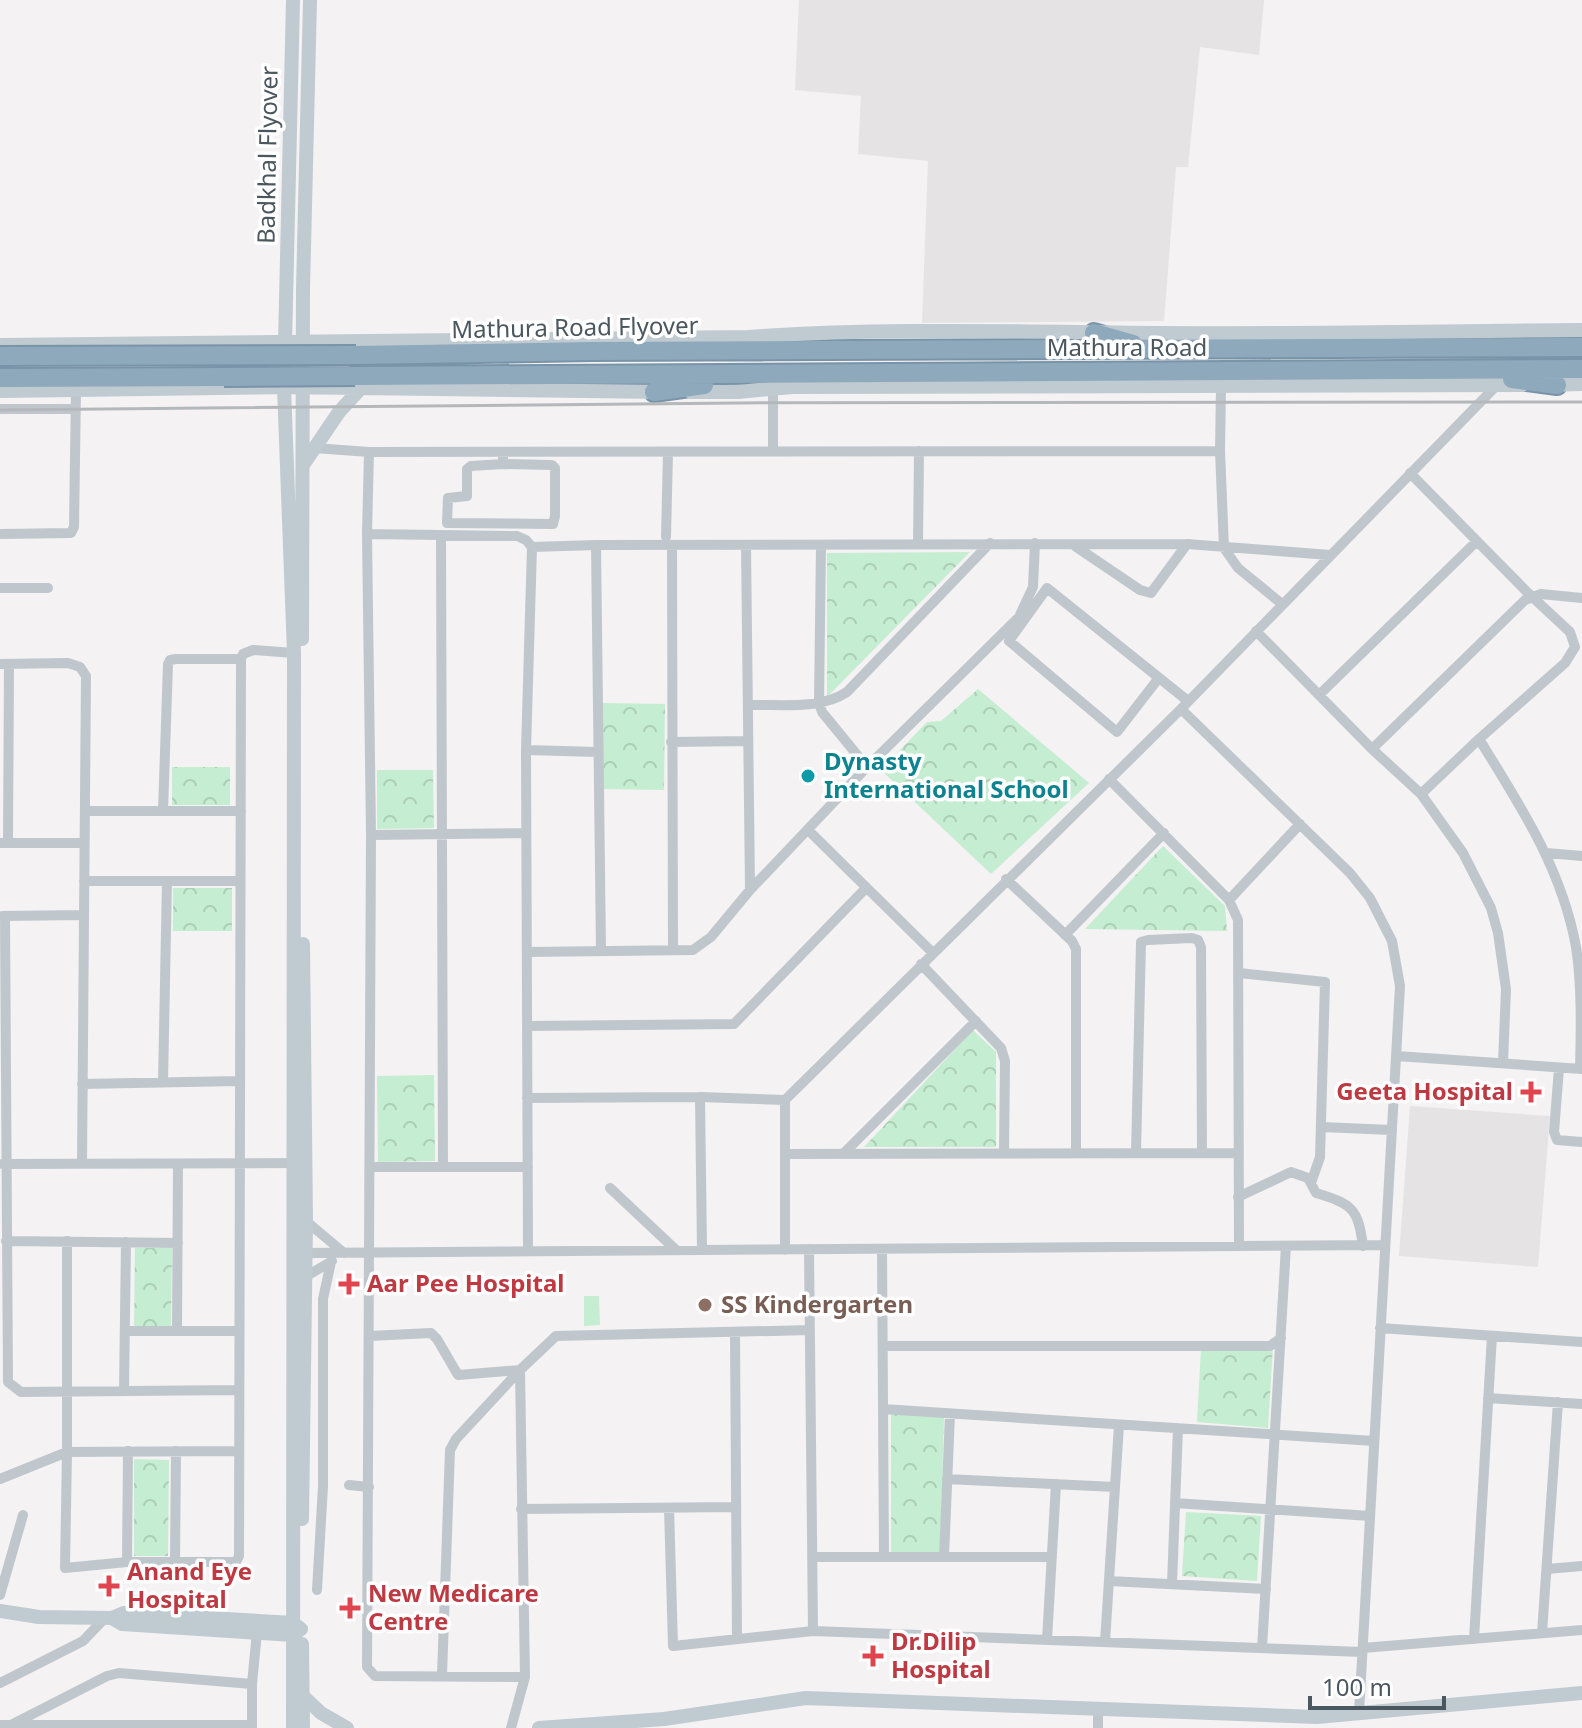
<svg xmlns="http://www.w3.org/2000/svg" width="1582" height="1728" font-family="'Noto Sans',sans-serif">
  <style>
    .education { fill: #e5e3e3 }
    .grass { fill: url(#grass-tufts) }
    .park { fill: url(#park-crowns) }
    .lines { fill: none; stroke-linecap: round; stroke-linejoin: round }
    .highway-casing { stroke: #7994a8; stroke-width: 22 }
    .street { stroke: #bfc7cd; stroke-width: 10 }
    .secondary { stroke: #c0cad1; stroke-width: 14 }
    .highway { stroke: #8ea8bc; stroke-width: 18 }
    .rail { stroke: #b5b8bb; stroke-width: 3 }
    .highway-bridge-casing { stroke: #7994a8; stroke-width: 22; stroke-linecap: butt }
    .highway-bridge { stroke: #8ea8bc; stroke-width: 18 }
    .culture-dot { fill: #0f9aa8; stroke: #fff; stroke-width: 3 }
    .health-dot { fill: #e0444e; stroke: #fff; stroke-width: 3 }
    .education-dot { fill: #8d6e63; stroke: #fff; stroke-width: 3 }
    .labels { text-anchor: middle; stroke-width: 7; stroke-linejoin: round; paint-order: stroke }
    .street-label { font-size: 24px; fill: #4b575e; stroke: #fff }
    .culture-label { font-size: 24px; font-weight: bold; fill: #0d838f; stroke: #fff; text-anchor: start }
    .health-label { font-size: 24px; font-weight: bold; fill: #be3a42; stroke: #fff; text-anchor: start }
    .education-label { font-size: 24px; font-weight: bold; fill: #785e54; stroke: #fff; text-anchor: start }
  </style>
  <defs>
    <pattern id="grass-tufts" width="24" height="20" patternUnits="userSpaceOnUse" patternTransform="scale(2)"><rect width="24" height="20" fill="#c5edd1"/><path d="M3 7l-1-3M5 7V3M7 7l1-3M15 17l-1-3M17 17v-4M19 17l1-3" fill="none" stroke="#abcdb6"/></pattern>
    <pattern id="park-crowns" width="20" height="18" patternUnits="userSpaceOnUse" patternTransform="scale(2)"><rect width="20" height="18" fill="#c5edd1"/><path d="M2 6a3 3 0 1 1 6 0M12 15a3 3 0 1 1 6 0" fill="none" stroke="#abcdb6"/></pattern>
  </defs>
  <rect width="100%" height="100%" fill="#f4f2f2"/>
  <path class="education" d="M799,0H1264L1259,55L1200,47L1188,167H1176L1164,321L922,323L928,161L858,154L861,96L795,90Z
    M1410,1106L1550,1116L1538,1267L1399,1256Z"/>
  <path class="grass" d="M584,1296H599L600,1325L584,1326Z"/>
  <path class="park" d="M970,552L827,697V553Z
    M978,689L1089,783L991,874L881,770L927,722L941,721Z
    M603,703L665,704L664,790L602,789Z
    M172,767H230V805H172Z
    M377,770H433L434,828L377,829Z
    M1163,846L1225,906L1227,931L1085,929Z
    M173,888H232V931H173Z
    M973,1030L996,1052V1147H864Z
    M434,1075L435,1161L378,1162L377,1076Z
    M135,1248H172L171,1327L134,1326Z
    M1273,1346L1268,1428L1197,1422L1201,1348Z
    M891,1414L944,1417L940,1553L891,1552Z
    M134,1459L169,1460L168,1556H134Z
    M1186,1512L1261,1516L1257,1581L1182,1576Z"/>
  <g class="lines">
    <g class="highway-casing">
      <path id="highway" d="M1094,333L1133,344
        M356,355L592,351L1582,347
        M355,376L1582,369
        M0,378L224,377
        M1512,379L1557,385
        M654,392L704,385"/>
    </g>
    <path class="street" d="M1221,386L1220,451L1224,548L1238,568L1282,604
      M0,409H76
      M314,448L369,452L1220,451
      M773,451V388
      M369,452L367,534L371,835L367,1667L375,1676L525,1677L520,1370L458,1375L437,1339L431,1333L369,1336
      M503,452V464L471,466L467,469V496L448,498L447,523L553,524L555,516V468L552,465L503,464
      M1410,473L1527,592L1570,632L1575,647L1565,663L1479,739L1421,794
      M0,534L71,533L74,527L76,390
      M367,534L517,536L526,540L532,547L526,750L528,1251
      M441,535L443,1167
      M666,537L668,452
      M918,544L919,451
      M596,545L601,951
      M746,545L750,890
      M821,545L819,703L822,712L867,767
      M672,546L673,950
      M1075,546L1140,590L1151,593L1187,544
      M532,547L596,545L1187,544L1330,555
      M0,588H48
      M1256,631L1372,749L1421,794L1463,853L1491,908L1498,933L1506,989L1503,1063
      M0,664L68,663L80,667L86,676L82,1164
      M1158,679L1117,732L1009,641L1047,588L1188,701
      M1320,694L1477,541
      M749,705C780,704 820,710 847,692L990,543
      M1181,709L1350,873L1370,898L1392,941L1400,986L1359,1713
      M1479,739C1520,805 1562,869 1576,947C1582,986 1581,1030 1580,1069
      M671,742L748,741
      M1372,749L1525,600L1541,594L1582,598
      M526,750L598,752
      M1109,779L1229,900L1238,920L1239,1246
      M85,811H241
      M163,811L168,664L170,660L176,659H241
      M808,830L932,952
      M371,835L526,833
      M0,843H84
      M8,843L9,664
      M1547,853L1582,856
      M1006,879L1072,941L1076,949V1153
      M84,881H240
      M1229,900L1300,824
      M2,916L84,915
      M5,916L8,1382L21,1392L237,1390
      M1065,935L1164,833
      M527,952L693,950L711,937L750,890L867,767L1019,617L1033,587L1035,543
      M921,964L1001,1048L1005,1061L1004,1153
      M1239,973L1325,982L1320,1157L1311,1183
      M527,1026L734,1024L866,888
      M1397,1056L1582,1069
      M1559,1068L1554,1132L1557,1140L1582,1142
      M163,1082L167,881
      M82,1084L239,1081
      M700,1097L702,1250
      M527,1098L700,1097L785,1100
      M1321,1127L1392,1130
      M844,1153L976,1021
      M1136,1153L1141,942L1148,940L1192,938L1198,940L1201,947L1202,1153
      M785,1154L1238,1153
      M2,1164L298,1163
      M370,1167H528
      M610,1188L676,1250
      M1238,1197L1291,1172L1308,1178L1316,1193C1352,1204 1358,1208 1363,1246
      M306,1221L344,1253
      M6,1241L178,1243
      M67,1241V1452L65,1568L127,1562H236L239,1556L241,659L243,654L253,650L294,653
      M809,1249L813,1631
      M882,1249L884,1557
      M785,1250V1100L1181,709L1497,385
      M299,1253L1384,1245
      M305,1277L332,1261
      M1380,1328L1582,1342
      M125,1331H238
      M177,1331L178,1164
      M735,1332L737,1637
      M883,1346H1270L1281,1338
      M124,1390L126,1242
      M1488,1398L1582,1404
      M883,1409L1374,1441
      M0,1479L67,1452L237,1451
      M947,1479L1115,1487
      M349,1485L369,1487
      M1175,1503L1370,1516
      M669,1508L673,1646L813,1631L1362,1652
      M521,1509L736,1507
      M813,1557H1052
      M944,1557L950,1414
      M127,1562L128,1451
      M175,1562L176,1451
      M1547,1569L1582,1566
      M1109,1581L1266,1589
      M1172,1584L1178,1428
      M317,1590L323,1486V1299L331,1262
      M0,1595L23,1515
      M1542,1633L1558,1402
      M1474,1639L1492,1336
      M1047,1640L1056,1484
      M1105,1642L1119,1425
      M1262,1648L1286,1246
      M1363,1648L1582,1630
      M442,1675L450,1450L456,1439L520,1370L556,1336L810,1330
      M0,1683L83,1641L105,1618
      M1098,1709V1728
      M0,1725H252
      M9,1726L107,1676L119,1673L252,1684
      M252,1728V1684L257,1632
      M511,1728L525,1677"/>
    <path class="secondary" d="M293,0L284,387L294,653L293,1728
      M0,345L748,337C887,327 1026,332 1165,333C1304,334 1443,331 1582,330
      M1546,385L1582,384
      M0,391L284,387L662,392
      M691,392H738L792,387L1522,385
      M303,465L339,412L361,388
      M302,639L303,289L310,0
      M302,1519L306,1221L303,944
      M0,1611L39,1617L112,1618L124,1613L293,1623L301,1629L293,1635L122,1624L112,1618
      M302,1644L303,1728
      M304,1697L321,1713L347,1728
      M539,1728L664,1719L806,1698L1317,1717L1582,1693"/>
    <use href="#highway" class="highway"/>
    <path class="rail" d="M0,410C527,403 1055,400 1582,402"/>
    <g class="highway-bridge-casing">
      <path id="highway-bridge" d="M0,356L356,355
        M224,377L355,376"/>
    </g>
    <use href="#highway-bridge" class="highway-bridge"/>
  </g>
  <circle class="culture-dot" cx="808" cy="776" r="8"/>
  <g class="health-dot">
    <path d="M1527 1080h8v8h8v8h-8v8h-8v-8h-8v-8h8z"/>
    <path d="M345 1272h8v8h8v8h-8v8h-8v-8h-8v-8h8z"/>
    <path d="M105 1574h8v8h8v8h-8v8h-8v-8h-8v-8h8z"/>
    <path d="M346 1596h8v8h8v8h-8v8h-8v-8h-8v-8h8z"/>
    <path d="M869 1644h8v8h8v8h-8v8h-8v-8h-8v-8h8z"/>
  </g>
  <circle class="education-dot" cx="705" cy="1305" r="8"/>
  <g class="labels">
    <g class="street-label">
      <text transform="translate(268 155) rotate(-89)" y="8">Badkhal Flyover</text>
      <text transform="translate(575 328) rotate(-1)" y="8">Mathura Road Flyover</text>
      <text x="1127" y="356">Mathura Road</text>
    </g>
    <g class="culture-label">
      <text x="824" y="770">Dynasty<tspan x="824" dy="28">International School</tspan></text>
    </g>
    <g class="health-label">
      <text x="1513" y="1100" text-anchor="end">Geeta Hospital</text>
      <text x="367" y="1292">Aar Pee Hospital</text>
      <text x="127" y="1580">Anand Eye<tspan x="127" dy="28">Hospital</tspan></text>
      <text x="368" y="1602">New Medicare<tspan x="368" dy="28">Centre</tspan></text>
      <text x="891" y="1650">Dr.Dilip<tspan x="891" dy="28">Hospital</tspan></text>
    </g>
    <g class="education-label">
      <text x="721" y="1313">SS Kindergarten</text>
    </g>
  </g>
  <path d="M1310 1696v12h134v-12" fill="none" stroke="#4b575e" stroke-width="4"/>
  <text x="1322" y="1696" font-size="24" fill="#4b575e" stroke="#ffffff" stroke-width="6" paint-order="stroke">100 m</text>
</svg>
